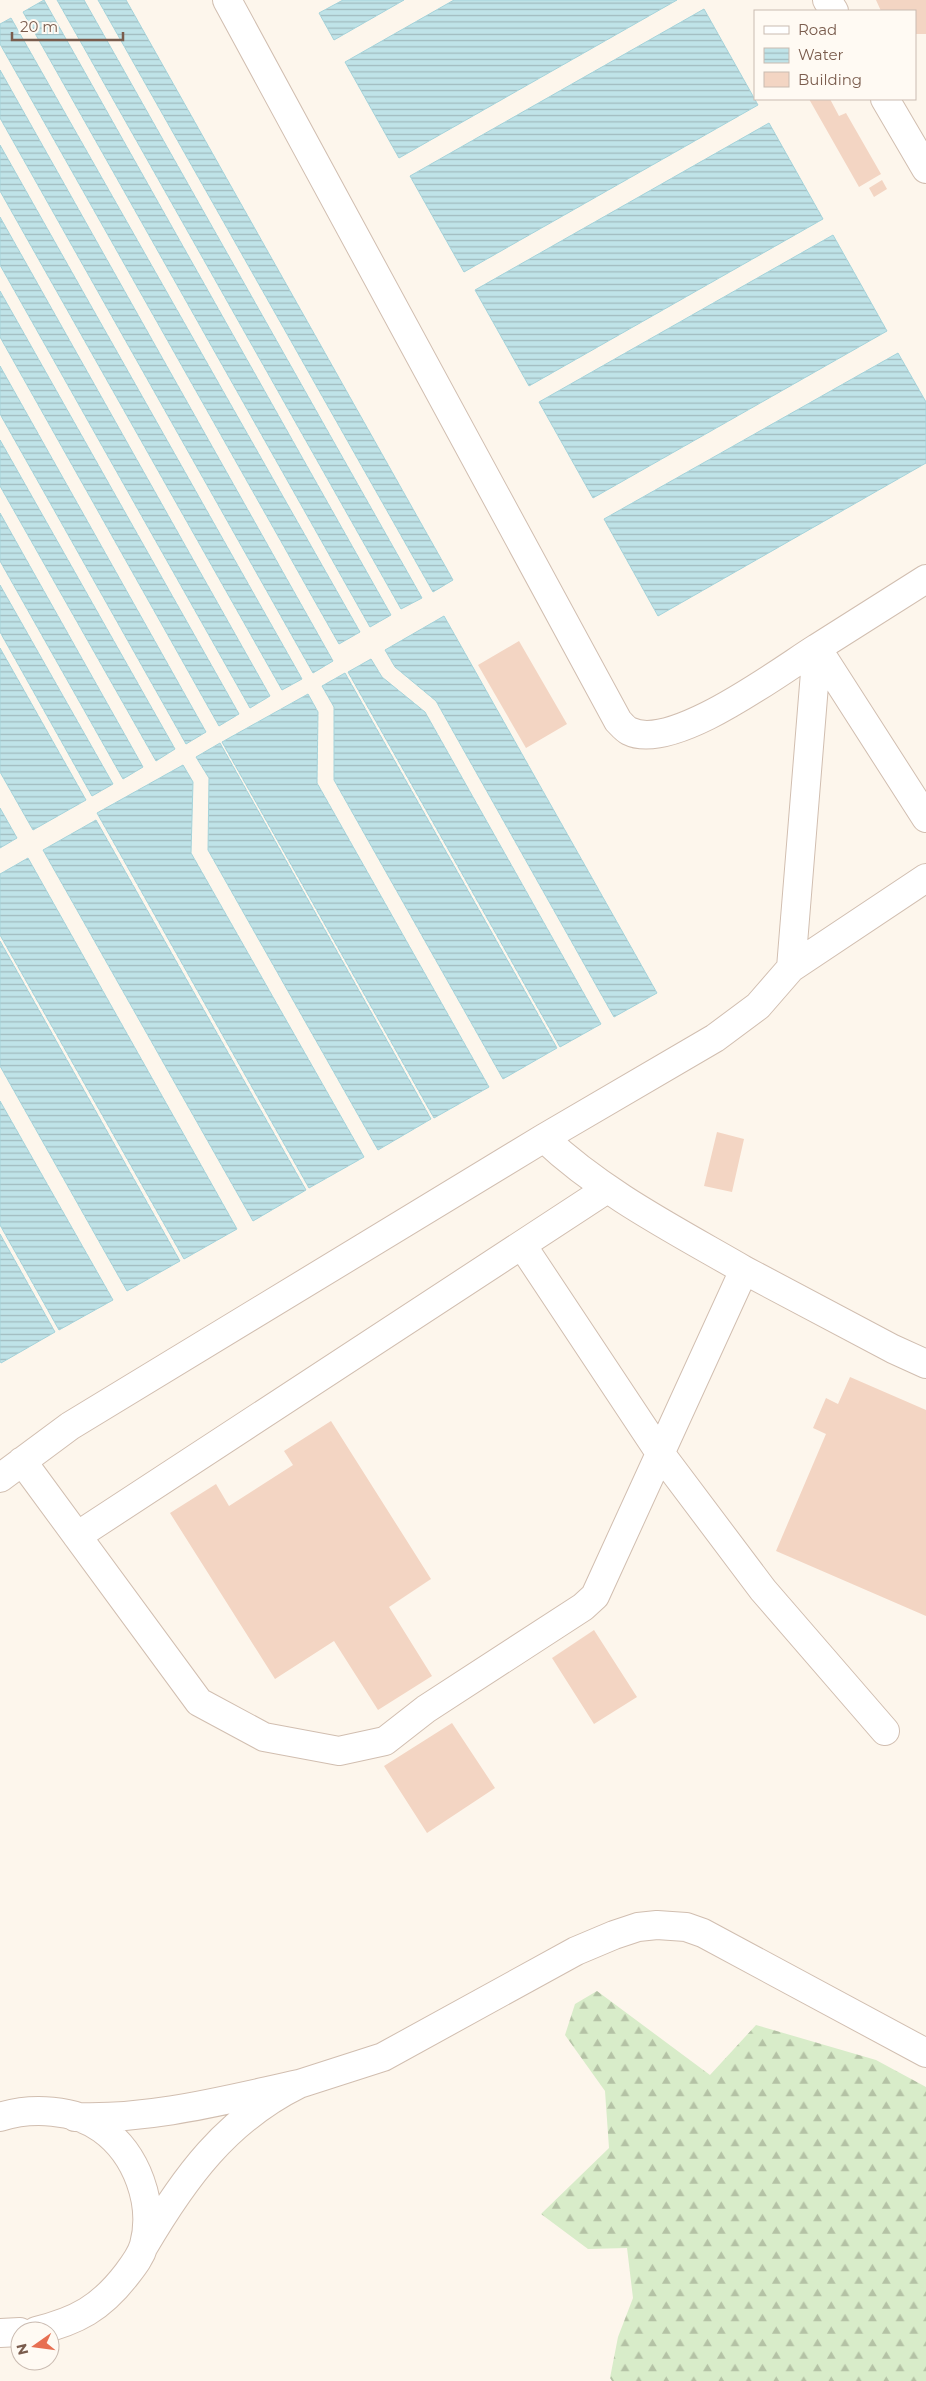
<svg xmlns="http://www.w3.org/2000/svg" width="926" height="2381" font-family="Montserrat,sans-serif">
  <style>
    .forest { fill: url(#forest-firs) }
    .water { fill: url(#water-rules); stroke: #a5d3da }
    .building { fill: #f3d5c3 }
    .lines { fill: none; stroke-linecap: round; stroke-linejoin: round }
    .minor-casing { stroke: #d1beb0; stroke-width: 30 }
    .minor { stroke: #fff; stroke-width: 28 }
  </style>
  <defs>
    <pattern id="forest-firs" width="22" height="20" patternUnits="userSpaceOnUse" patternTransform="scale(1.25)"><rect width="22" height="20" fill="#d8ecc9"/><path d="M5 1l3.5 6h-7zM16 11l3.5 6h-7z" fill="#b4c2a5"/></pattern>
    <pattern id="water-rules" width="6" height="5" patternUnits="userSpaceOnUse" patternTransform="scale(1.25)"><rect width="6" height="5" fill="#bfe3e8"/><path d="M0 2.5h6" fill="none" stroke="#a0bbbe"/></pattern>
  </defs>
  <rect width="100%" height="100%" fill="#fdf6ec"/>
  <path class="forest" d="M597,1991L710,2075L756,2025L876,2060L926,2087V2381H612L610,2378L618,2337L633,2298L627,2248L588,2249L541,2214L609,2148L605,2091L565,2035L575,2004Z"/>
  <path class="water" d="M44,0L391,615L370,627L23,12Z
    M57,0H84L422,598L401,609Z
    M98,0H126L453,580L433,592Z
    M343,0H404L334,40L319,13Z
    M454,0H677L399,158L345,62Z
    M704,9L758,105L464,272L410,176Z
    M11,18L360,632L339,644L0,44V24Z
    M0,70L333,661L313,673L0,118Z
    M769,123L823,219L529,386L475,290Z
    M0,145L302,679L282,690L0,191Z
    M0,217L270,696L250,708L0,265Z
    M833,235L887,331L593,498L539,402Z
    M0,291L239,714L219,726L0,337Z
    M898,353L926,402V463L658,616L604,519Z
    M0,366L206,732L186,744L0,414Z
    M0,440L175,749L156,761L0,486Z
    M0,513L143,767L123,779L0,561Z
    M0,585L113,784L92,796L0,632Z
    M444,616L657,993L614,1017L436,701L395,667L385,650Z
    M0,648L86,800L33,830L0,772Z
    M371,659L382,677L425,712L601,1024L560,1047L348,672Z
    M345,673L557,1048L503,1079L334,780V707L322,686Z
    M308,694L318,712L317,783L489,1087L434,1118L222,742Z
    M220,743L431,1119L378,1150L208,850L209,778L196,757Z
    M183,765L193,782L191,853L364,1157L309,1188L97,813Z
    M0,808L17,838L0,848Z
    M96,820L306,1190L253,1221L43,850Z
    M28,858L237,1229L184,1259L0,935V874Z
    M0,941L180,1261L127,1291L0,1066Z
    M0,1101L113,1300L59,1330L0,1225Z
    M0,1234L55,1332L1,1363L0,1361Z"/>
  <path class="building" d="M876,0H926V34H915V11H881Z
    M809,99H830L839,116L846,113L881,174L859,187Z
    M882,180L887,189L874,197L869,188Z
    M519,641L567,724L526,748L478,665Z
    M717,1132L744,1139L732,1192L704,1186Z
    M850,1377L926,1410V1616L776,1551L826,1434L813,1428L826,1398L838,1404Z
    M331,1421L431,1579L389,1607L432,1676L378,1710L334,1641L275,1679L170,1513L216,1484L229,1506L293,1465L284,1451Z
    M594,1630L637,1697L594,1724L552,1658Z
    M452,1723L495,1788L427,1833L384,1766Z"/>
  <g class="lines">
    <g class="minor-casing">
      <path id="minor" d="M227,0L618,721C621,724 625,729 629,731C672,753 780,671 817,648L926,818
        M827,0L834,11
        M885,99L926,169
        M791,968L926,878
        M522,1245L660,1453L763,1590L885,1731
        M744,1270L893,1349L926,1364
        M22,1461L199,1702L264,1737L339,1751L385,1741L426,1709L583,1607L595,1596L744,1270C675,1230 602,1193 544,1138
        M0,1478L70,1426L544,1138L715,1038L758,1006L791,968L817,648L926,579
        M77,1536L607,1189
        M299,2084L383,2057L576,1951L614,1935L638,1927L657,1925L686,1927L703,1933L926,2053
        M0,2117C31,2107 75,2109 102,2129C137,2154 155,2204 144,2245C141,2256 134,2265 127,2274C101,2308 77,2321 36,2331
        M75,2117C151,2120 225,2100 299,2084C226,2120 184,2178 144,2246
        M0,2333L20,2332"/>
    </g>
    <use href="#minor" class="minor"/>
  </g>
  <rect x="754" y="10" width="162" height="90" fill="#fffaf3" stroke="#cabbb1"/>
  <rect x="764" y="26" width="25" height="8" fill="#ffffff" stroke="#cabbb1"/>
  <text x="798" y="35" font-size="15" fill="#7a5c4d">Road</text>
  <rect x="764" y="48" width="25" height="15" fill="url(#water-rules)" stroke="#cabbb1"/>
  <text x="798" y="60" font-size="15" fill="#7a5c4d">Water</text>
  <rect x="764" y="72" width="25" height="15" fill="#f3d5c3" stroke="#cabbb1"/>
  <text x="798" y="85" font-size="15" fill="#7a5c4d">Building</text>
  <g transform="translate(35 2346) rotate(256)"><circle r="24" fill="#fffaf3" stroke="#cabbb1"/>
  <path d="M0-4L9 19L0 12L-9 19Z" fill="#e76f51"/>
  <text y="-8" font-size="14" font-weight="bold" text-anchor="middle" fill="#7a5c4d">N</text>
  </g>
  <path d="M12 32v8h111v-8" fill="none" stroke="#7a5c4d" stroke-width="2.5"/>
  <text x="20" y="32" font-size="15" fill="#7a5c4d" stroke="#fffaf3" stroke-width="4" paint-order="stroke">20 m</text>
</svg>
